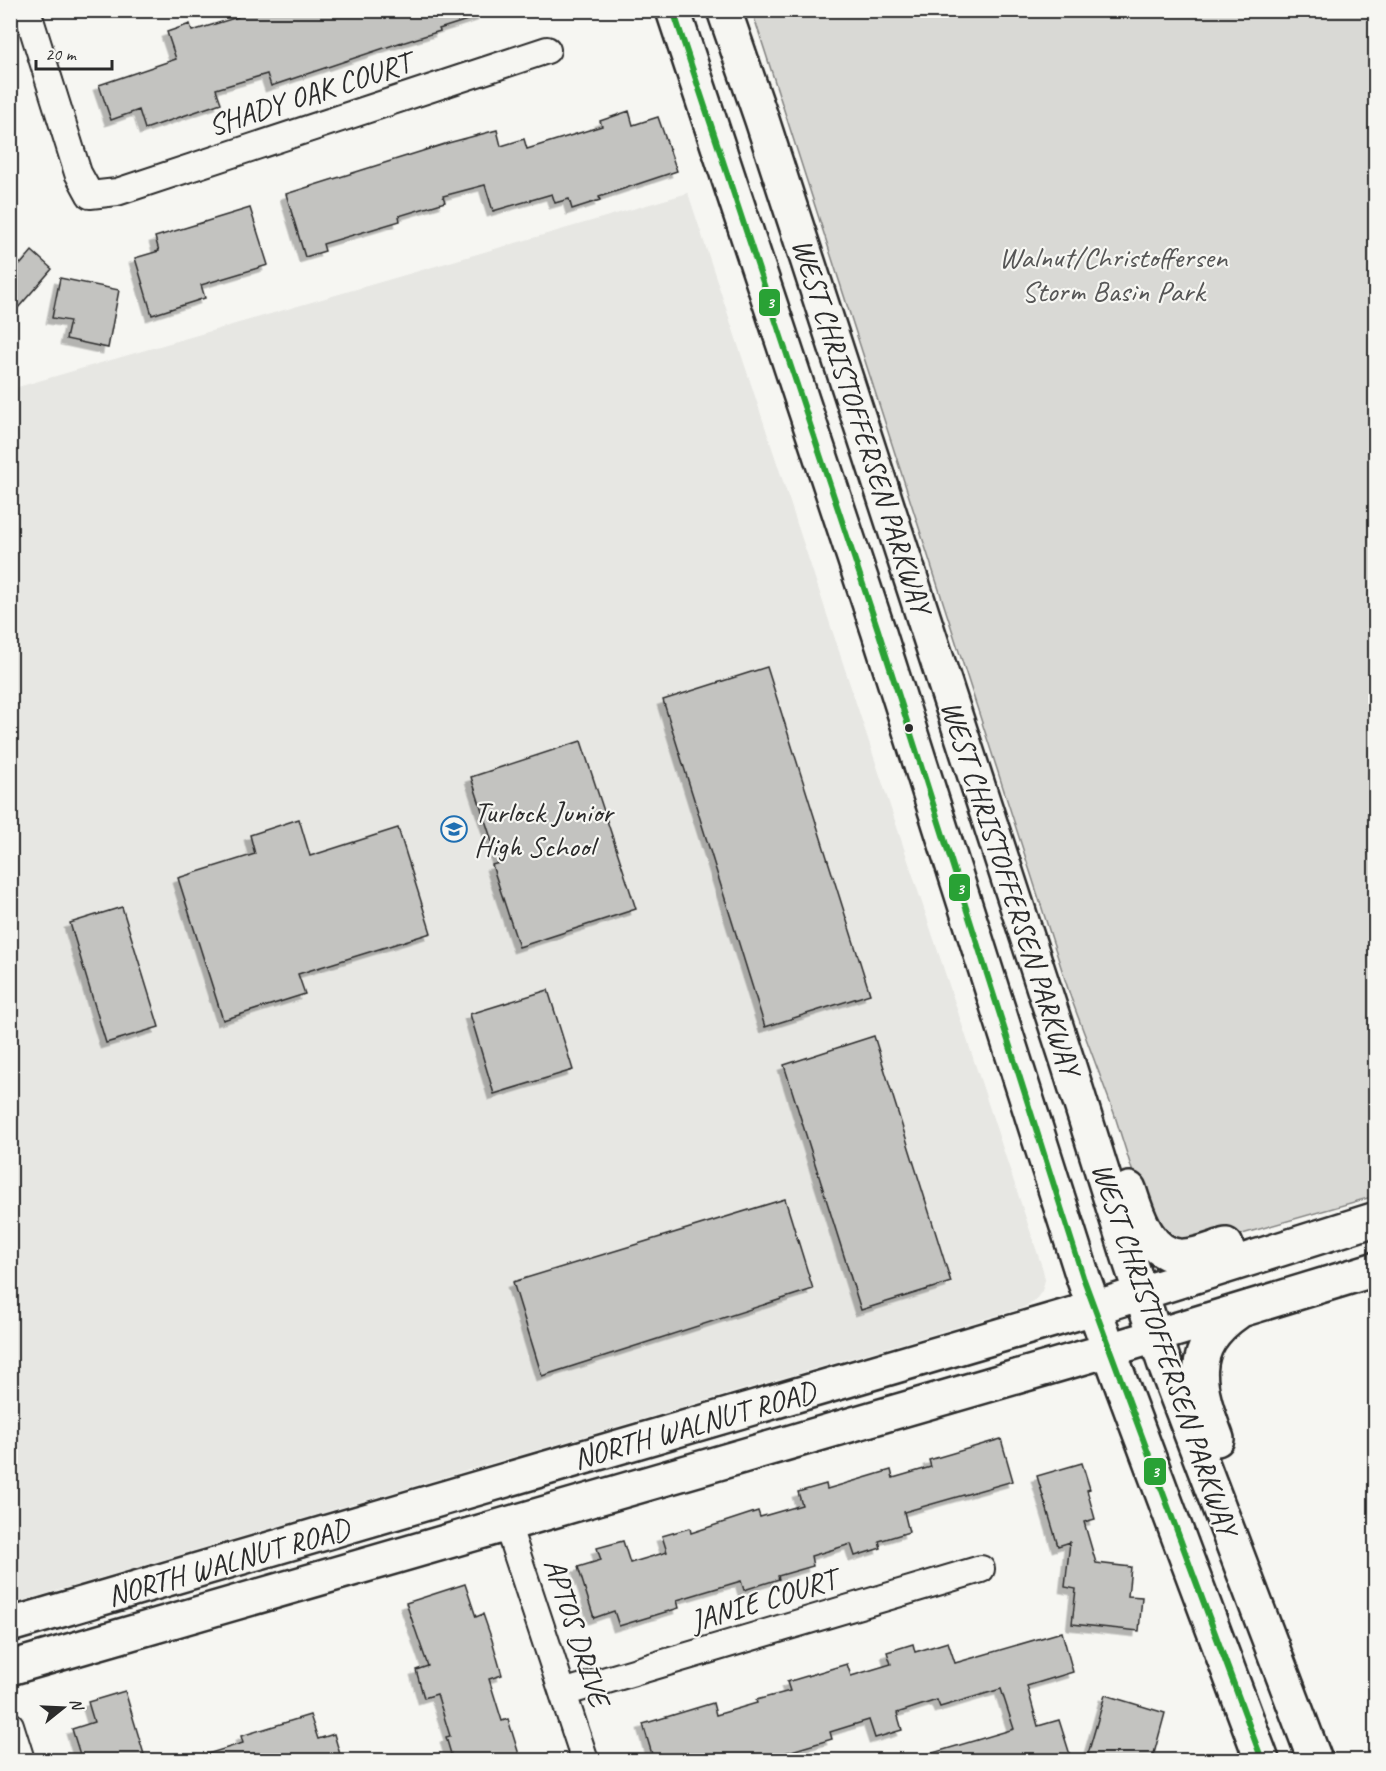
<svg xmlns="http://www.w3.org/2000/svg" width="1386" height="1771" font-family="Caveat,sans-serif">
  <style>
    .built { fill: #e7e7e3 }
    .green { fill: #d9d9d5; stroke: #828280; stroke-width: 1.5 }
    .building { fill: #c3c3c0; stroke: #2b2b2b; stroke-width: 1.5; filter: url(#shadow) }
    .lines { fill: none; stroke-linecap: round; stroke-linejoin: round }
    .minor-casing { stroke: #2b2b2b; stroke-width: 30 }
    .tertiary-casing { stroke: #2b2b2b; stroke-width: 38 }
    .minor { stroke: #f6f6f2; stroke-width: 26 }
    .tertiary { stroke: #f6f6f2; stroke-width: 33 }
    .bus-1-casing { stroke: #f6f6f2; stroke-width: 10 }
    .bus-1 { stroke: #29a235; stroke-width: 6 }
    .bus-dot { fill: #2b2b2b; stroke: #f6f6f2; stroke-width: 2 }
    .labels { text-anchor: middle; stroke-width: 4.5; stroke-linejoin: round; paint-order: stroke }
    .street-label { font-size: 30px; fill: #2b2b2b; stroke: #f6f6f2 }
    .park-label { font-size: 30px; fill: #565656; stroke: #f6f6f2 }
    .poi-label { font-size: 30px; fill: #2b2b2b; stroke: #f6f6f2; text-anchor: start }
    .line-badge { stroke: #f6f6f2; stroke-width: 2 }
    .badge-label { font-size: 16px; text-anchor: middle; font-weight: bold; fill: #fff }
  </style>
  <defs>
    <filter id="shadow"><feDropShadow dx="-5.5" dy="5.5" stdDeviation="0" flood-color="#0004"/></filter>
  </defs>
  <rect width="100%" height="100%" fill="#f6f6f2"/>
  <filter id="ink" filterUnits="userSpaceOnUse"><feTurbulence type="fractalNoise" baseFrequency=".0167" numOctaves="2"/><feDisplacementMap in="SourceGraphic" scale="12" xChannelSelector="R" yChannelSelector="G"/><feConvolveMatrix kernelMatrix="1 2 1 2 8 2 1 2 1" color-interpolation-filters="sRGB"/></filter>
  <g filter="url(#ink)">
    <path class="built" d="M688,193L1043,1270L1045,1280L1042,1291L1034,1302L1022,1308L11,1604V389Z"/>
    <path class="green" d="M752,11H1375V1196L1193,1248L1181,1247L1146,1214L1114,1113L1071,998Z"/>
    <path class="building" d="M236,10H482L483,15L439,29L440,31L402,43V42L271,86L267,74L216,89L221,103L145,129L139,110L111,120L99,85L176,59L167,32L190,24L192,31L238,17Z
      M629,111L633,125L658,117L677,171L599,197L600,200L572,209L569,199L555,203L552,194L493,211L485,185L443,196L445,202L399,216L400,221L323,244L325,251L305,257L286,194L448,143L497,130L501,146L524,139L527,149L602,126L600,121Z
      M250,208L268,265L201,285L205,298L152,315L135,258L159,251L155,237Z
      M32,251L52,269L10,317V254L21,264Z
      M60,278L119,290L108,348L66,339L70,321L52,318Z
      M767,667L870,994L765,1027L663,700Z
      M581,741L636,909L519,947L492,865L499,863L471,777Z
      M299,819L310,856L398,828L431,933L298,974L305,994L223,1020L178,878L255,854L250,835Z
      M122,907L159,1027L106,1043L70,923Z
      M548,990L573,1070L494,1094L470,1014Z
      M874,1036L951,1282L861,1310L784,1065Z
      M785,1199L813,1289L542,1376L513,1282Z
      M1001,1439L1013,1481L904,1512L909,1532L879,1541L881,1548L855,1556L851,1544L811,1556L813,1566L778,1576L779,1579L744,1590L741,1581L677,1600L679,1608L619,1626L614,1611L594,1618L578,1567L601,1560L597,1548L623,1541L630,1563L667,1552L662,1536L690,1528L691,1533L758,1511L760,1517L802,1505L798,1492L826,1484L827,1489L891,1470L893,1478L931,1467L929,1460Z
      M1082,1463L1090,1489L1087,1490L1095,1519L1084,1522L1096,1563L1131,1567L1128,1596L1142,1597L1139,1631L1072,1624L1076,1589L1065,1587L1070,1542L1058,1546L1037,1476Z
      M465,1584L476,1617L483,1614L492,1640L502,1675L489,1679L502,1721L508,1719L521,1761H453L446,1737L450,1736L437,1694L424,1698L416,1670L428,1666L406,1603Z
      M1062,1632L1073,1672L1027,1686L1038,1726L1059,1720L1072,1761H927L926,1755L1014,1729L1001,1689L940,1707L937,1700L897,1713L902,1730L875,1738L869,1720L830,1732L832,1739L758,1761H654L643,1724L713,1703L716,1715L757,1703L756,1700L790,1691L787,1682L847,1664L851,1676L891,1664L887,1652L913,1644L915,1652L948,1642L955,1663Z
      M125,1691L146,1761H82L72,1729L94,1722L88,1702Z
      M1105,1695L1165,1713L1152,1761H1110L1088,1754Z
      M310,1715L318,1739L334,1734L342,1761H202L201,1756L243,1743L241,1736Z"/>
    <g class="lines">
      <g class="minor-casing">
        <path id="minor" d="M27,10L78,173L90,195L117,192L547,50
          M507,1524L585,1760
          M563,1693L981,1569
          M10,1725L21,1760"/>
      </g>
      <g class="tertiary-casing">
        <path id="tertiary" d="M673,10L878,630L1083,1277L1121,1383L1262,1760
          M724,10L762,120L1067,1060L1131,1264L1166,1368L1315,1760
          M1129,1189C1137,1215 1150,1259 1185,1256C1199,1255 1213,1249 1226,1245
          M1217,1439C1198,1388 1185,1348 1238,1312
          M10,1625L1094,1308L1376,1219
          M10,1668L1109,1350L1376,1269"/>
      </g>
      <use href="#minor" class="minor"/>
      <use href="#tertiary" class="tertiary"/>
      <g class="bus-1-casing">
        <path id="bus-1" d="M673,10L878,630L1083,1277L1262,1760"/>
      </g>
      <use href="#bus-1" class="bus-1"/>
    </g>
  </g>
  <defs>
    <g id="school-ring" transform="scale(1.35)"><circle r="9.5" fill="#f6f6f2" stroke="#1f6fb2" stroke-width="1.5"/><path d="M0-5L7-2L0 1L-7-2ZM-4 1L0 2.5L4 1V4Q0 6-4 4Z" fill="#1f6fb2"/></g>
  </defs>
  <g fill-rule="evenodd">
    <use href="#school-ring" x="454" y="829"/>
  </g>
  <circle class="bus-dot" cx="909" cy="728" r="5"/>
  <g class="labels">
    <g class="street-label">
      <text transform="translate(309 94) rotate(-18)" y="10">SHADY OAK COURT</text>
      <text transform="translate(862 426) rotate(72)" y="10">WEST CHRISTOFFERSEN PARKWAY</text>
      <text transform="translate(1011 888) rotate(72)" y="10">WEST CHRISTOFFERSEN PARKWAY</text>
      <text transform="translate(1165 1349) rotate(71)" y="10">WEST CHRISTOFFERSEN PARKWAY</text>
      <text transform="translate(694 1425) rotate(-16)" y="10">NORTH WALNUT ROAD</text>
      <text transform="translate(228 1562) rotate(-16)" y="10">NORTH WALNUT ROAD</text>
      <text transform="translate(763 1600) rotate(-17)" y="10">JANIE COURT</text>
      <text transform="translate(577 1632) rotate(72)" y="10">APTOS DRIVE</text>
    </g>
    <g class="park-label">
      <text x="1113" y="267">Walnut/Christoffersen<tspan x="1113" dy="34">Storm Basin Park</tspan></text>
    </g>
    <g class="poi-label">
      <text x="474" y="822">Turlock Junior<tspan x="474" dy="34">High School</tspan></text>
    </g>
  </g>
  <g class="line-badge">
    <rect x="758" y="288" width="23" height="29" rx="6" fill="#29a235"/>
    <rect x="948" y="873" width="23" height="29" rx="6" fill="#29a235"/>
    <rect x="1143" y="1457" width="24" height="29" rx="6" fill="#29a235"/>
  </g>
  <g class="badge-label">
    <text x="770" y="308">3</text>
    <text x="960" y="894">3</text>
    <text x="1155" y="1477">3</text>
  </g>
  <rect width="1386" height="1771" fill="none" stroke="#f6f6f2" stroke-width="36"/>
  <rect x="18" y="18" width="1350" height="1735" fill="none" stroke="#2b2b2b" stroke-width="2" filter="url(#ink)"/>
  <g transform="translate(63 1708) rotate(72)" stroke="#f6f6f2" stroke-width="4.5" paint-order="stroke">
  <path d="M0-4.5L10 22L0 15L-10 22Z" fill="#2b2b2b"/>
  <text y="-9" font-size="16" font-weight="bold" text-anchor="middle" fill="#2b2b2b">N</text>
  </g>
  <path d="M36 60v9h76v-9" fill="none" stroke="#2b2b2b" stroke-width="3"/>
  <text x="45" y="60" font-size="18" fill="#2b2b2b" stroke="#f6f6f2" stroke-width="4.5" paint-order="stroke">20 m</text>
</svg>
